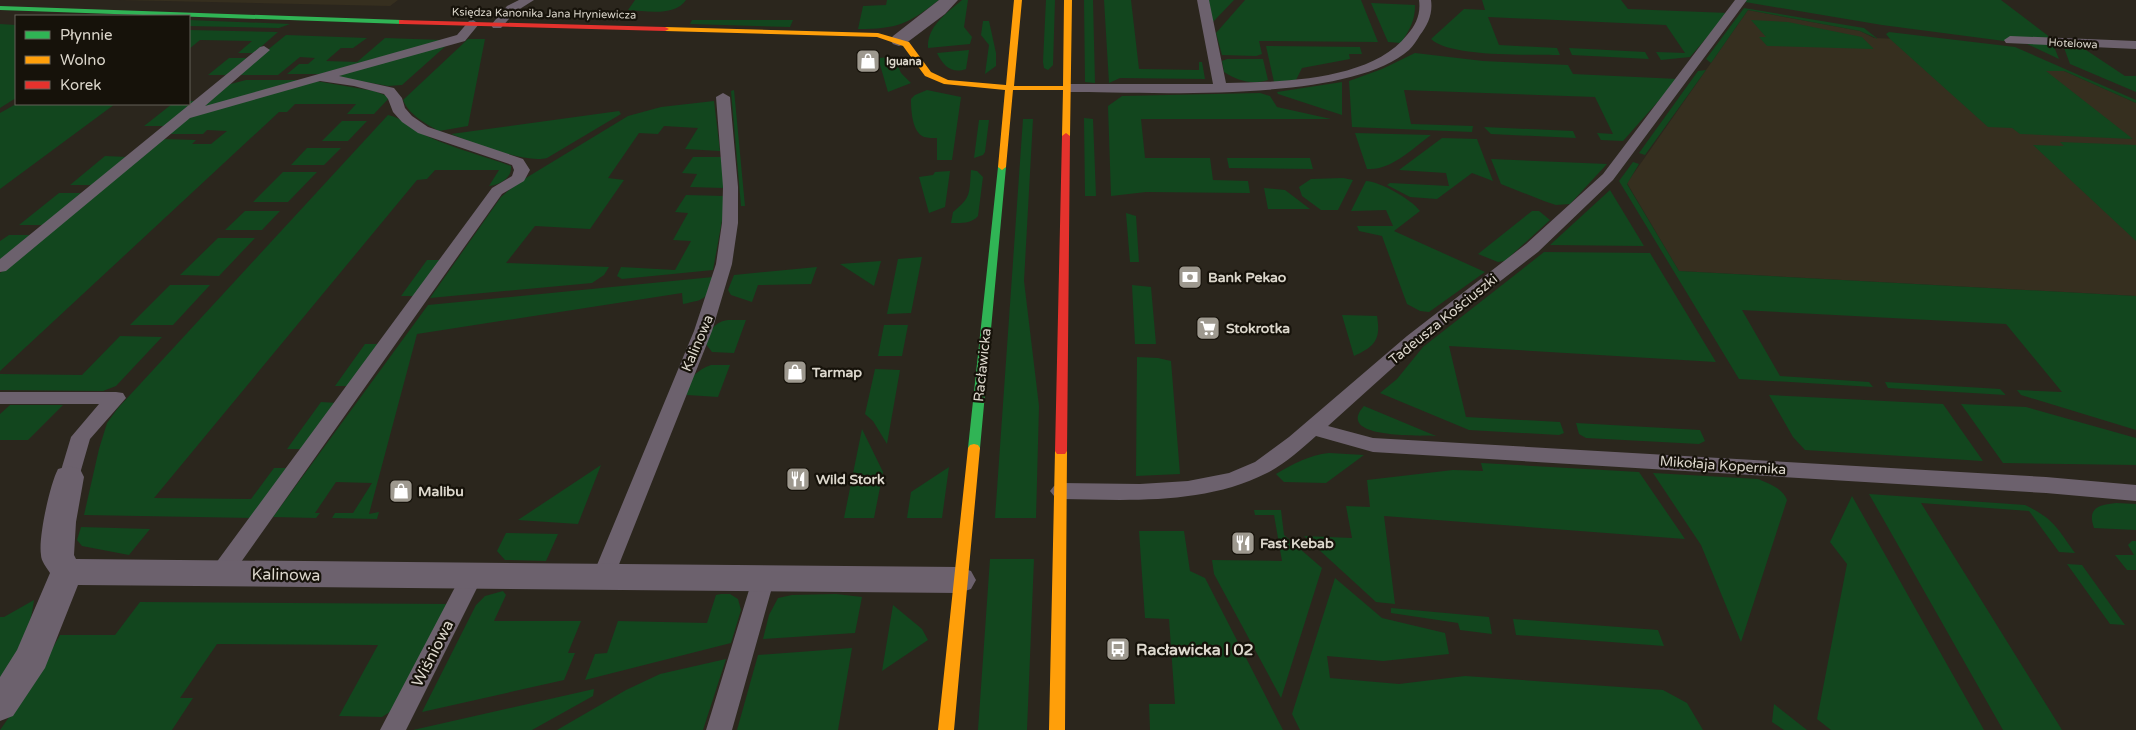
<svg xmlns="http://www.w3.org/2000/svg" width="2136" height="730" font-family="'Varela Round',sans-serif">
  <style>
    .education { fill: #362f1f }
    .green { fill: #12461e }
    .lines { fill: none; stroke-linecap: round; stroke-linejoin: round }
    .lane { fill: #6c616d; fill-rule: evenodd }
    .street { fill: #6c616d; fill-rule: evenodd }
    .fast { fill: #30b455; fill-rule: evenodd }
    .slow { fill: #ff9f0a; fill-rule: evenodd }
    .jam { fill: #e5322d; fill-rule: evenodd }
    .labels { text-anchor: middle; stroke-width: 4.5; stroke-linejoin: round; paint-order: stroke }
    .far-street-label { font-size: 11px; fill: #dcd7cc; stroke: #16120a }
    .far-poi-label { font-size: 11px; font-weight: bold; fill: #dcd7cc; stroke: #16120a; text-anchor: start }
    .poi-label { font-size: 14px; font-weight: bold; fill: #dcd7cc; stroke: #16120a; text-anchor: start }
    .street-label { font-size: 14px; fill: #dcd7cc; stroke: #16120a }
    .near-street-label { font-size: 16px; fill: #dcd7cc; stroke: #16120a }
    .near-poi-label { font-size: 16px; font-weight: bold; fill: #dcd7cc; stroke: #16120a; text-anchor: start }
  </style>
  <rect width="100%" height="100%" fill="#2b261d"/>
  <path class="education" d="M118,0H398L390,6Z
    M1748,10L1860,31L1874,38L1899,39L2064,71L2136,103V296L1679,271L1627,183Z"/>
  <path class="green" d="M635,0H686C674,17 646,11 628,10Z
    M887,0H939C908,24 898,29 858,29L863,6L886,5Z
    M962,0H968L964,27L972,37L970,44L928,48C927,26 946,14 962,0Z
    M1046,0H1055L1053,65L1048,70L1044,68L1043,62Z
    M1084,0H1093L1095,83L1085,82Z
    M1104,0H1131L1139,69L1199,70V62H1202L1205,79L1120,78L1109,83Z
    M1208,0H1234L1212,23Z
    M1245,0H1361L1378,42L1259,41L1262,54L1256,56L1222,55L1216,33Z
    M1482,0H1621L1628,9L1728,13L1690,57L1661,60L1656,52L1685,53L1666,25L1488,17L1499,45L1557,48L1560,55C1532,54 1451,58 1431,39L1464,9L1485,10Z
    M1746,0H2001L2051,38H2014L2027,44H2053L2059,59L2027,44L1882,25L1745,2Z
    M1371,3L1415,5C1415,21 1410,29 1401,43L1388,42Z
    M1744,8L1864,28L1878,39L1860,31L1748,10L1711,63L1706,59Z
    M189,20L290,24L279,28L189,26Z
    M692,20H793L790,27L690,24Z
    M1751,20L1788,22L1862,37L1874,49L1767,46L1759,37H1766Z
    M983,21H989L996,53V66L985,74L989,45L981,35Z
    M0,24L16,25V98L0,108Z
    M189,30L278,32L254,53H238L252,41L200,40L189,49Z
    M1889,32L2015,47L2136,100V103L2064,71H2046L2133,139L2020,134L2012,128L1988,127L1890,39L1886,34Z
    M286,35L367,38L353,48H341L326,61L357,62L385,38L442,40L320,74H287L299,64H308L315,58L300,57L278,75H237Z
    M468,39H485L468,126L439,131C426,124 408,114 403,100Z
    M448,44L402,85L388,86L333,76Z
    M2063,45L2083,48L2125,76H2136V92L2070,64Z
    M1266,46L1360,47L1362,54H1349L1350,59L1302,68L1296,80L1274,82Z
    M1569,48L1645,52L1649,59L1572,55Z
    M969,50L966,69C952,74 943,66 937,53Z
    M1415,53L1483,61L1568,65L1573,74L1678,79L1623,141L1601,140L1597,133L1613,134L1595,97L1404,90L1411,124L1473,126L1472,132L1352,127L1349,81L1382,69Z
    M894,57L901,73L911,83L888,92L878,58Z
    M229,58H247L226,75H208Z
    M1227,59H1263L1268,80C1252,85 1238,81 1224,72L1222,61Z
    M1706,70L1645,155L1639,153L1698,71Z
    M246,80H300L198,111L227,85Z
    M316,81L374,91L390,97L374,114H347L356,104H295L287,112H279L0,371V273L162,139L196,140L192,144H211L227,131L207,130L203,134H168L188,117Z
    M1342,82V115L1278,94L1277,92Z
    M734,90L745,206H741L731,91Z
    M927,90L961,97L952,160H937V138C933,138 928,138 924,137C912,132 911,110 911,99L915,95Z
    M1260,93L1270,96L1277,107L1331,119H1141L1145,158H1210L1213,180L1248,181L1250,193L1146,192L1111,196L1108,106L1122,96Z
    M189,101H195L165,126H144L172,104H189Z
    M714,101L720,151L685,149L698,128L664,126L658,134L639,133L608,178L624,180L590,229L535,226L506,263L609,267L604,275L592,283L430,298L501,197L516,184L628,116L661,107Z
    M16,104H115L0,189V113Z
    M619,111L621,114L547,158C525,164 474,143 451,134Z
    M388,115C403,118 415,131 429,137C455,149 484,156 511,166C512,178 500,185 489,186L499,170H435L427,179L417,180L154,498L251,499L274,468H289L253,518L84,515L99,449L107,423L118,408Z
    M1084,118L1093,119L1096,196H1085Z
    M1023,119H1033L1024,281L1039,406L1036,518H995Z
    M979,120H989L985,152L983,155L974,158Z
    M342,121H367L348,141H322Z
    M1484,127L1573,131L1576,138L1491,134Z
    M1355,133L1431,135C1413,148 1391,171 1367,169Z
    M1442,138L1477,139L1493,181L1472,173L1437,199L1410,197L1387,185L1390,183L1449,186L1446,173L1399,170Z
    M2060,142L2136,145V241L2033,145L2064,146Z
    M307,148H341L324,165H291Z
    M105,156L127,157L93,185H70Z
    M693,157H723V188L690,187L697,174L682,173Z
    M1227,158H1310L1313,169L1229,168Z
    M1491,159L1607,164L1570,204L1556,205L1544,201L1501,184Z
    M1633,162L1639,164L1627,184L1679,271L2136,296V430L2021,395L2017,390L2062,392L2006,324L1742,310L1780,376L1869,382L1873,387L1739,379L1619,181Z
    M971,170L977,171L983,177L978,216C971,224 961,223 951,223L953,212C972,197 969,193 971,170Z
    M950,171L945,207L929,213L919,177L933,175L935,172Z
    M283,172H317L288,202H253Z
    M1343,178L1353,180L1338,210H1321L1302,196L1299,187L1311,179Z
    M1366,181C1381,182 1411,199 1420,211L1394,231L1485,272L1429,312L1420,311L1407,304L1382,236L1359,231L1357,226H1393L1386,210L1351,211Z
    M1264,188L1285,190L1310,209H1268Z
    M1610,190L1644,246L1550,245Z
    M59,193H82L44,225H19Z
    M686,195L723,196V215L713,270L622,279L617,276L621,267L675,270L691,241L673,240L688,213L675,212Z
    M245,211H280L262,230H225Z
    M1532,211H1539L1550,220L1505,261L1498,262L1478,254Z
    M1126,213L1136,216L1139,262H1130Z
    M9,235H32L0,262V241Z
    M218,238H255L219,276L180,275Z
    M1544,252L1650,253L1716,362L1449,346L1466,417L1560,422L1564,433L1559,435L1469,430L1380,393L1397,379L1423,347Z
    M922,257L911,313L887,314L898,259Z
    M427,260H441L416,296H401Z
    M881,261L874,286L840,264Z
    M817,267L811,284L758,285L752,302L731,295L728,290L734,275Z
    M713,277C706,300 707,299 683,304L682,293L417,334L369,514L379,512L377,519L332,518L335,513H353L372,483L336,482L315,513H320L316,518L273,517L428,305Z
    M170,285H210L173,325H130Z
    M1132,285L1151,287L1156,344H1135Z
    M1342,315L1377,316C1381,340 1375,346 1354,356Z
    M728,320H746L734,353L712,352L705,343C710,331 714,322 728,320Z
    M884,325H908L902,356H878Z
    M120,336L162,337L116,386L103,391L0,390V374L82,375Z
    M365,344H379L349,386H335Z
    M1137,357L1158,358L1171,361L1180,474L1136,476Z
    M711,365H730L718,397L687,395C687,379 697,370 711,365Z
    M875,369L900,370L887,444L873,421L865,414Z
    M1885,382L2000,389L2006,395L1888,388Z
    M1769,395L1943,404L1983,461L1805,450L1793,437Z
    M321,402L338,403L303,449H287Z
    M1961,404L2026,407L2136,438V465L2003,463Z
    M10,405H63L28,440H0V414Z
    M1364,406L1436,436C1420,435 1334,439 1364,406Z
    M1576,423L1700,430L1705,441L1699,444L1586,438L1579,434Z
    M862,429L883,472L874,518H844Z
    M1329,453L1364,455L1326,483L1284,482L1276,474C1293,464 1309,455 1329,453Z
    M1481,463L1639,472L1685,539L1384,516L1395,604L1376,602L1304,536L1352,538L1346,506L1370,507L1367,480L1453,470L1483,471Z
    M601,465L578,524L518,520Z
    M949,467L942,518H907L911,492Z
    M1653,473L1758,479C1770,484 1782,488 1787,500L1741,642L1701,545Z
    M1869,494L2025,505C2054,519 2057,528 2075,553L2059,552L2029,511L1921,503L2062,730H2003Z
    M1852,496L1984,730H1831L1817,719L1847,564L1830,542Z
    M2116,503L2136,504V530L2094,528C2087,508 2098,505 2116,503Z
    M1254,510H1281L1284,535L1322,568L1281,698L1214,574L1212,560L1282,561L1274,515H1255Z
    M81,527L150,529L129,555L82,546L77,540Z
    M1139,531H1184L1190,571L1205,578L1283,730H1150L1149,704H1175L1169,619L1145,618Z
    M506,533L558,534L546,561L505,560L497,551Z
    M2132,541H2136V570H2127L2115,555H2134L2128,545Z
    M990,559H1034L1027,730H978Z
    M2067,564L2082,565L2125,625L2110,624Z
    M1335,578L1382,618L1445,633L1449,654L1383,661L1327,656L1330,678L1399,684L1465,676L1663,690L1687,703L1703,730H1300L1292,714Z
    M503,591L506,595L494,621H581L568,653H575L564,680L422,712L476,605L485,596Z
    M721,594H730L738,599L741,610L731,643L585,680L595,654L607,653L618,621L707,623L716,595Z
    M836,594L862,597L855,633L763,639L769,615L778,598L792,595Z
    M34,600C30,633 17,656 0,684V617H4Z
    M140,602L448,604L393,710L382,717L339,716L378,645L217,644L180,698H193L172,730H0L32,684L60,635H115Z
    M893,605L922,629L928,640L882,671Z
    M1391,608L1489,617L1492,634L1460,630L1458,623L1391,613Z
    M1513,619L1658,630L1664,646L1516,635Z
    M852,648L838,730H737L758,655Z
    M726,659L703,730H557L626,690L660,674Z
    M594,689L593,696L532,730H413Z
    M1774,704L1807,730H1784L1772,722Z"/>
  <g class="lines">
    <path class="lane" d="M519,0H534L515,12L501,28H493L491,25L507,6Z
      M1197,0H1209L1226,83C1280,82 1371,81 1407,35C1416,25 1421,14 1419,0H1431C1433,13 1428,25 1420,35C1417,40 1413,46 1409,50C1348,104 1148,92 1067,92L1060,88L1067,84H1213Z
      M1735,0H1747L1613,180L1538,252L1419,344L1328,426L1373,438L2046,477L2136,485V501L2046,493L1373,452L1316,436C1301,449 1285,464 1267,473C1204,505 1130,500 1061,499L1054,496L1050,491L1054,486L1061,483L1140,484L1188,481L1229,473L1255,462L1289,437L1407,336L1526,244L1603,174Z
      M473,20L479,24L465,41L339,76L394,88L402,98L405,108L412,116L428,127L523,159L530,170L524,181L502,194L229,579L221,582L213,579L210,573L213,567L492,188L512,176L514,170L512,165L418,133L402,122L393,112L388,99L384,94L354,86L320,81L190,118L6,271L0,272V259L260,47L264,46L270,50L205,106L457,35L469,21Z
      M2010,36L2136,41V49L2006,43L2004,40Z
      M723,93L730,97L738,187V223L732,264L712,331L614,577L611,583L603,586L595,583L592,577L694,331L716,264L722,223L723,187L716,97Z
      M0,392H116L123,393L126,398L90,439L79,477L76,482L69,484L62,482L59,477L71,437L99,404H0Z
      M472,567L480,570L483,576L406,730H380L464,570Z
      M764,568L772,571L775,577L732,730H706L753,577L756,571Z"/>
    <path class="street" d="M939,0H958L945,14L905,44L899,46L893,44L890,40L893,36Z
      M69,466L80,469L84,477L76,522L74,555L76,559L959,567L971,571L976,580L971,589L959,593L78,585L45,668L13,716L0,721V677L17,650L50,573C47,568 41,561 41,555C38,538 50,484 58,469Z"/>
    <path class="fast" d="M0,6L402,20L406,22L402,24L0,10Z
      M1002,164L1006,167L980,448L978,451H970L968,448L998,167Z"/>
    <path class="slow" d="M1014,0H1022L1014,86H1063L1064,0H1072L1070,136L1066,139L1062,136L1063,90H1013L1006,167L1002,170L998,167L1005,90L944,84L925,76L903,46L877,37L665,31L661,29L665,27L878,33L909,42L931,72L948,80L1006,85Z
      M974,444L978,445L980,448L954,730H938L968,448L970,445Z
      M1061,447L1065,448L1067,451L1065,730H1049L1055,451L1057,448Z"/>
    <path class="jam" d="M399,20L665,27L669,29L665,31L402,24H399Z
      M1066,133L1070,136L1067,451L1065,454H1057L1055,451L1062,136Z"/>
  </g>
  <defs>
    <g id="shop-square" transform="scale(1.25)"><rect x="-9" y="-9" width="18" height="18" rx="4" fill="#9e998f" stroke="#16120a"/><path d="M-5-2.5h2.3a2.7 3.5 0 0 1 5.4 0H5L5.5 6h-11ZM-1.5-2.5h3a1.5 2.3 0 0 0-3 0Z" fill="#fff"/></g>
    <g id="bank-square" transform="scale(1.25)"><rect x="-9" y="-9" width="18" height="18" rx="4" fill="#9e998f" stroke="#16120a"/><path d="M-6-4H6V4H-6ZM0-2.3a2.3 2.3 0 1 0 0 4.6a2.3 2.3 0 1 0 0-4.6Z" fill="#fff"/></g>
    <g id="supermarket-square" transform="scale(1.25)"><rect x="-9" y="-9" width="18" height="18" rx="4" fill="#9e998f" stroke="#16120a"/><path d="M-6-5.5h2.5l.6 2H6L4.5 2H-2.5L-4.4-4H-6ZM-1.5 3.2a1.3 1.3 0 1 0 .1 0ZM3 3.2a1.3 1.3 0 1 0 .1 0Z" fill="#fff"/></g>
    <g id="restaurant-square" transform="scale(1.25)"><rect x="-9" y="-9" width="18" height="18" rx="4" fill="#9e998f" stroke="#16120a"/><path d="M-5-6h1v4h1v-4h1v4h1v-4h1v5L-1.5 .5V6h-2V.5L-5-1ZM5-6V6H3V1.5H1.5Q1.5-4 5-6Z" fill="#fff"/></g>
    <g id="bus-square" transform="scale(1.25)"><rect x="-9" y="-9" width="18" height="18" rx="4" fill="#9e998f" stroke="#16120a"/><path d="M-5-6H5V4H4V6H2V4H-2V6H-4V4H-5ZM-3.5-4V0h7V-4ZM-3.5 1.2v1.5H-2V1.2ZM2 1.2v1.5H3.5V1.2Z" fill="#fff"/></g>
  </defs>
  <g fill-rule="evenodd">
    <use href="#shop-square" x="868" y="61"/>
    <use href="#bank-square" x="1190" y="277"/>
    <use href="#supermarket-square" x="1208" y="328"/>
    <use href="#shop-square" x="795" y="372"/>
    <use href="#restaurant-square" x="798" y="479"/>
    <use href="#shop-square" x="401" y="491"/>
    <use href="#restaurant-square" x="1243" y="543"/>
    <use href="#bus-square" x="1118" y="649"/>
  </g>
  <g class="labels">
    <g class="far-street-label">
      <text transform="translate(544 13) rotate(1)" y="4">Księdza Kanonika Jana Hryniewicza</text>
      <text transform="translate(2073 43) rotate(3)" y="4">Hotelowa</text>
    </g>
    <g class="far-poi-label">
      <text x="886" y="65">Iguana</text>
    </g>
    <g class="poi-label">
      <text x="1208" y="282">Bank Pekao</text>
      <text x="1226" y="333">Stokrotka</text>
      <text x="812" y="377">Tarmap</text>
      <text x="816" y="484">Wild Stork</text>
      <text x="418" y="496">Malibu</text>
      <text x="1260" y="548">Fast Kebab</text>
    </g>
    <g class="street-label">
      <text transform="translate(1443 319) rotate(-39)" y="5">Tadeusza Kościuszki</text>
      <text transform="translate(697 343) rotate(-67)" y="5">Kalinowa</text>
      <text transform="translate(982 365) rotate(-84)" y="5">Racławicka</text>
      <text transform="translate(1723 465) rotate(4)" y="5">Mikołaja Kopernika</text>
    </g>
    <g class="near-street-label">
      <text transform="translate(286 574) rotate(1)" y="6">Kalinowa</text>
      <text transform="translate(432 653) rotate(-63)" y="6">Wiśniowa</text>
    </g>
    <g class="near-poi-label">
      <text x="1136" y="655">Racławicka I 02</text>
    </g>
  </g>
  <rect x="15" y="15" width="175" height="90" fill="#16120a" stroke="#656158"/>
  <rect x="25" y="31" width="25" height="8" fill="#30b455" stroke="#656158"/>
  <text x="60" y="40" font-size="15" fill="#dcd7cc">Płynnie</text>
  <rect x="25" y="56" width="25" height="8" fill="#ff9f0a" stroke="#656158"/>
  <text x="60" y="65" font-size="15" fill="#dcd7cc">Wolno</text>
  <rect x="25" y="81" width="25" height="8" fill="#e5322d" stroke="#656158"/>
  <text x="60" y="90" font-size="15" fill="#dcd7cc">Korek</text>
</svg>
